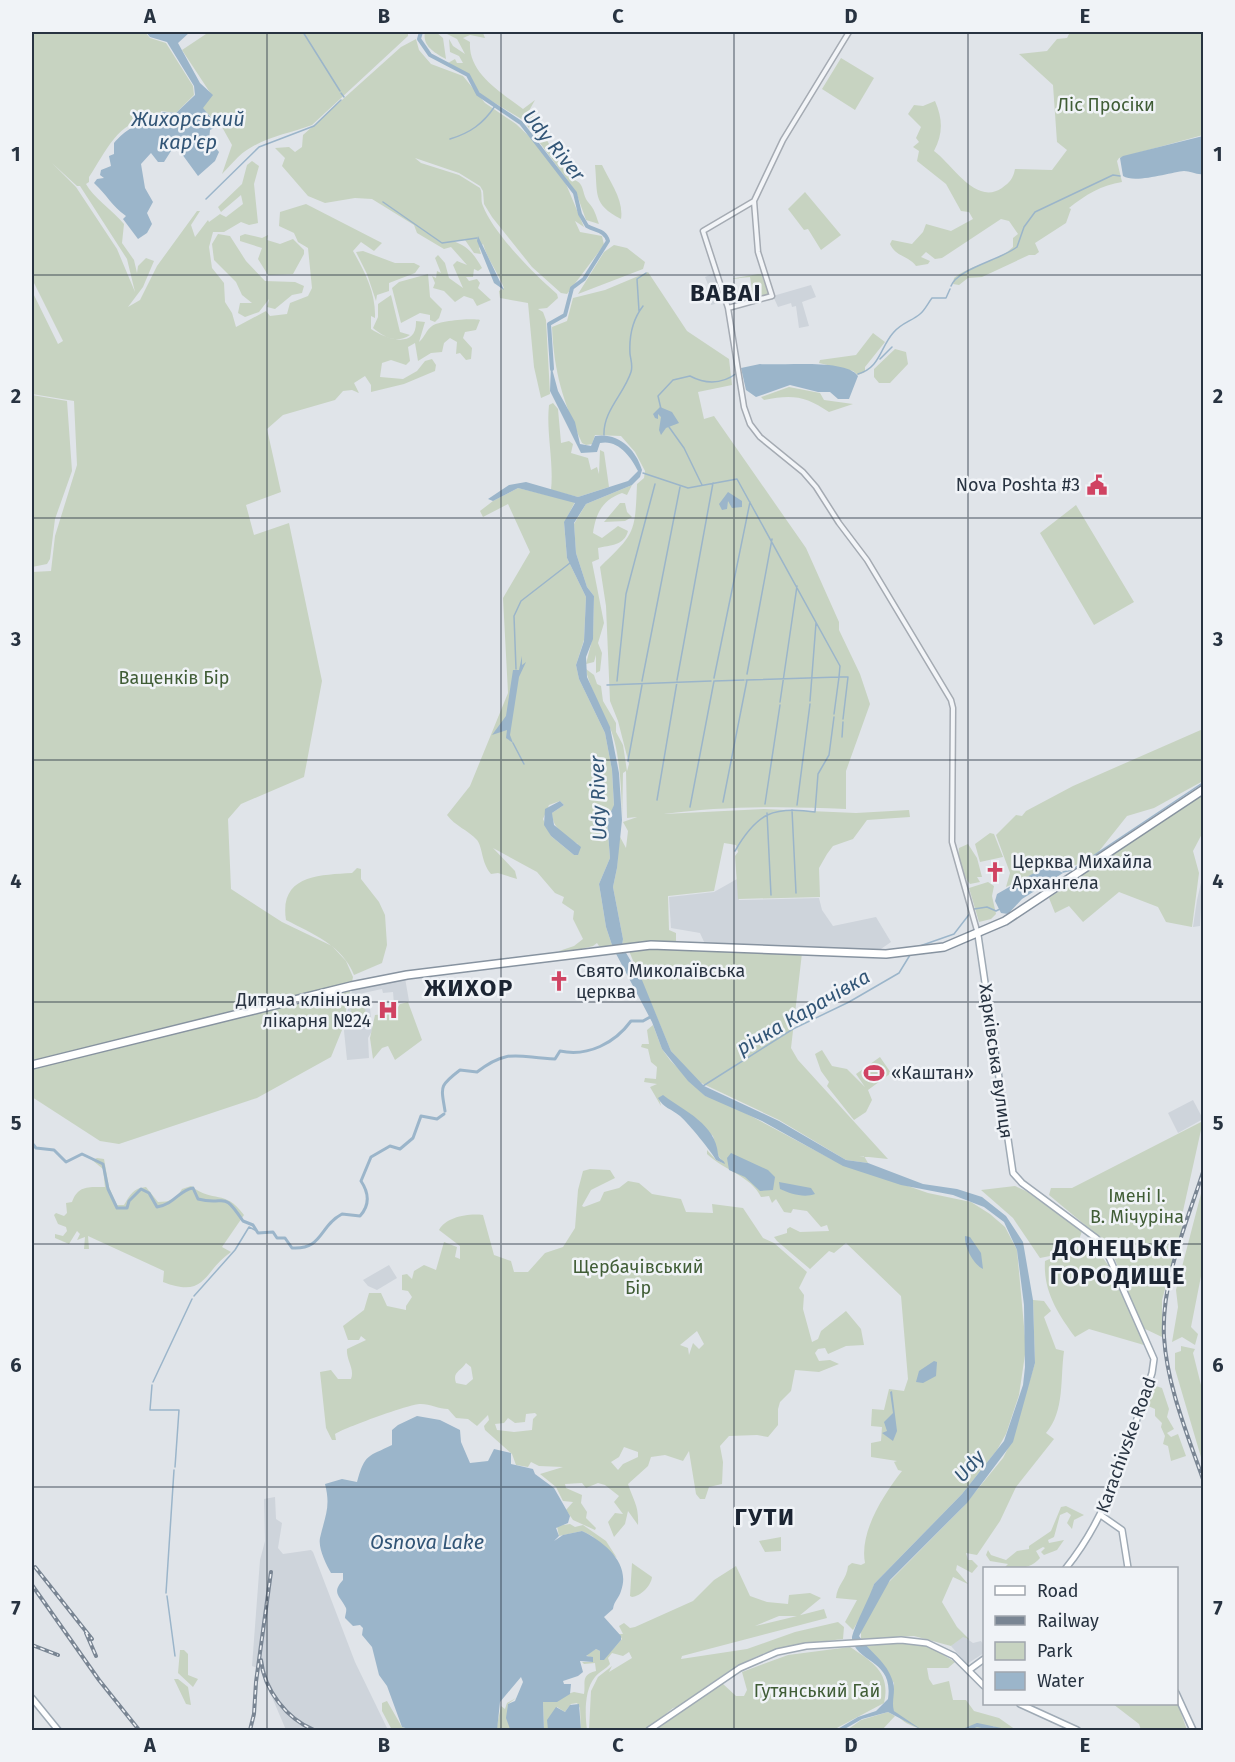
<svg xmlns="http://www.w3.org/2000/svg" width="1235" height="1762" font-family="'Fira Sans',sans-serif">
  <style>
    .built { fill: #ced4db }
    .green { fill: #c7d3c1; fill-rule: evenodd }
    .water { fill: #9bb5ca }
    .lines { fill: none; stroke-linecap: round; stroke-linejoin: round }
    .stream { stroke: #9bb5ca; stroke-width: 1.5 }
    .canal { stroke: #9bb5ca; stroke-width: 3 }
    .river { stroke: #9bb5ca; stroke-width: 4 }
    .minor-casing { stroke: #a5abb3; stroke-width: 7 }
    .major-casing { stroke: #9faab5; stroke-width: 8 }
    .highway-casing { stroke: #8793a0; stroke-width: 10 }
    .minor { stroke: #f3f5f8; stroke-width: 4 }
    .major { stroke: #fff; stroke-width: 5 }
    .highway { stroke: #fff; stroke-width: 7 }
    .rail-casing { stroke: #798593; stroke-width: 4 }
    .rail { stroke: #f0f3f7; stroke-width: 1.5; stroke-dasharray: 4.5; stroke-linecap: butt }
    .grid { fill: none; stroke: #283341; stroke-width: 1.5; stroke-opacity: 0.55 }
    .labels { text-anchor: middle; stroke-width: 5; stroke-linejoin: round; paint-order: stroke }
    .park-label { font-size: 18px; fill: #405d36; stroke: #f0f3f7 }
    .poi-label { font-size: 18px; fill: #283341; stroke: #f0f3f7; text-anchor: start }
    .street-label { font-size: 18px; fill: #283341; stroke: #f0f3f7 }
    .water-label { font-size: 20px; font-style: italic; fill: #325576; stroke: #f0f3f7 }
    .district-label { font-size: 24px; font-weight: bold; letter-spacing: 1.5px; fill: #1b2432; stroke: #f0f3f7 }
    .neatline { fill: none; stroke: #283341; stroke-width: 2 }
    .grid-label { font-size: 20px; text-anchor: middle; font-weight: bold; fill: #283341 }
  </style>
  <rect width="100%" height="100%" fill="#e0e4e9"/>
  <path class="built" d="M714,273L723,302L711,305V292L705,277Z
    M811,285L816,297L802,302L809,326L799,328L796,306L792,307L791,303L778,307L773,296Z
    M1203,874L1200,926L1193,927L1197,900Z
    M737,879L739,900L819,898L822,910L833,926L876,917L891,942L878,951L705,944L700,933L671,928L669,897L714,892Z
    M405,978L409,1001L394,1004L393,992L383,993L382,989L354,995L369,996L372,1031L368,1038L369,1058L347,1060L344,1031L350,996L352,995L351,989Z
    M1193,1100L1203,1119L1178,1133L1168,1113Z
    M389,1265L397,1278L377,1290L368,1286L363,1280Z
    M275,1497L276,1519L282,1523L278,1548L283,1554L311,1550L313,1552L355,1662L388,1730H286L260,1669L252,1666L260,1560L265,1541L264,1499Z
    M963,1636L973,1643L981,1641L984,1646V1653L967,1664L951,1646Z"/>
  <path class="green" d="M32,32H145L150,38L166,43L193,86L194,95L176,113L161,111L160,120C121,113 107,150 89,177V182L86,184C93,197 113,211 124,224L122,243L134,260L137,273L138,266L146,258L154,261L143,287L128,307L140,300L157,266L197,211H200L191,225L195,237L208,220L209,222L220,214L226,217L243,204L241,195L221,212L218,207L242,184L247,165L252,161L259,166L254,184L258,223L249,225L241,222L224,232H213L209,247L212,268L224,283L225,302L232,313L236,327L266,311L270,316L287,314L290,303L308,296L312,288L308,248L298,242L294,233L279,226L280,212L306,204L382,243L374,251L361,242L353,251C365,272 376,293 375,318L371,316V329C386,339 417,350 416,321L425,322L419,342C425,337 426,330 432,326C439,321 471,318 480,320L476,330L465,332L463,338L472,348L471,359L466,360L460,353L456,354L457,342L450,338L444,343L442,352L431,353L418,361L415,343L408,347L410,361L406,365L391,360L382,363L380,377L403,379L417,371L425,361L432,359L436,365L435,371L404,384L371,392V385L365,376L354,383L359,393L352,390L343,391L335,400L283,415L267,429L281,492L246,505L254,535L289,523L322,681L304,777L241,804L228,819L231,889L282,922L332,946L346,961L353,977L342,1030L331,1057L257,1098L119,1144L100,1141L32,1097V572L51,571L55,536L77,465L74,401L32,394V291L58,344L63,341L32,279ZM52,163L77,186H80L127,259L135,292L117,249L76,187Z
    M209,32H408V36L312,125C291,133 269,136 250,148C239,154 231,165 222,174L232,145L222,127L202,108L211,94L182,50Z
    M425,32H436L443,38L446,59C435,53 422,46 425,32Z
    M443,32L483,33L485,38L470,35L463,38L470,42C468,73 499,91 523,109L535,100L525,118L533,116L564,170L567,171L571,179C586,182 581,193 588,202C595,210 595,213 599,224L586,220L576,192L523,120L480,94L469,74L448,63L455,59L457,63H463L459,56L450,52L449,39L453,46L465,54L457,39Z
    M1070,32H1203V135L1119,158L1117,161L1122,182C1102,185 1085,195 1069,208L1071,209L1066,223L1035,243L1039,252L1035,255H1029L982,277L968,278L959,285L953,284L954,278C971,264 997,263 1013,247V238L1018,234L1009,221L1001,219L942,258L935,259L926,252L921,257L930,261L928,264L916,266C909,256 896,257 890,244L892,240L912,244L923,232L926,224L951,231L973,219L969,212L961,211L946,184L917,161L919,151L913,147L919,142L916,138L921,127L908,114L914,105L923,106L935,101C943,119 943,134 934,151C952,164 976,206 1002,188C1010,182 1013,179 1015,169L1052,170L1067,150L1057,142L1053,85L1019,54L1047,51L1057,39L1067,38Z
    M416,39L419,50L431,64L463,76L485,103L516,124L534,141L566,184L584,227L575,221L580,232L602,236L604,245L567,294L561,293L532,267L492,217L484,204L483,191L480,186L459,173L415,158L421,163L459,175L480,188C483,194 480,200 483,206C494,234 534,274 557,294L558,298L547,308L538,309L543,312L546,320L550,394L541,398L534,367L528,303L500,298L499,291L504,288C498,272 488,261 483,244L479,248L481,254L474,253L465,240L452,241C467,245 474,254 482,268L478,271L474,269L473,277H466L469,281L477,279L480,283L478,288L491,300L477,306L473,299L464,296L455,302L444,291L433,288L435,283L432,276L436,278L437,271L441,273L435,258L438,255L445,263L449,278L463,288L453,265L457,261L467,265L451,247L444,249L417,233L414,225L372,199L355,198L325,203L308,196L282,166L285,158L275,148L289,147L295,152L302,147L303,135L401,47Z
    M841,58L874,78L855,110L822,89Z
    M595,165H602C610,182 624,200 621,219C592,204 598,194 595,165Z
    M805,192L841,235L821,250L808,229L804,230L788,209Z
    M218,234L230,236L246,261L265,281L295,282L304,286L302,293L292,295L275,309L267,307L269,299L259,312L245,317L238,313L240,303H252L242,295L236,282L214,260L212,244Z
    M245,234L262,238L268,235L267,240L280,244L293,239L304,250V254L293,274L268,275L258,259L262,248L240,241V236Z
    M614,245L627,248L645,262L643,269L578,294L604,252Z
    M363,251L395,263H414L420,266L415,273L389,283V291L377,295L376,301L367,274L356,252Z
    M648,272L687,331L729,359L732,385L698,392L704,419L714,416L806,548L839,622V630L860,674L870,704L846,771V809C785,806 722,806 664,814L764,809L856,813L909,810L910,817L867,820L853,839L833,846L827,854L819,868L820,897L738,899L735,856L738,852L736,845L724,843L714,891L668,896L669,930L676,933V942L622,946L623,939L613,887L617,868L619,835L626,848L628,831L623,822L637,817L627,818L626,771L623,773L622,820C622,796 620,750 610,728C604,715 587,681 586,669L594,675L597,684L601,686L603,701L616,723V732L623,745L627,771L629,764L618,721L610,701L606,606L600,567C635,533 635,534 637,484L644,478L645,471L635,452L621,436L595,435L592,444L586,445L582,443C563,401 554,373 552,327L567,321L573,298L605,290Z
    M428,274L430,297L442,309L439,318L435,322L430,320V315L420,313L401,323L392,288L399,282Z
    M758,274H761L769,293L767,296L742,303L740,292L752,289L750,277L730,279Z
    M391,295L400,332L410,335C396,344 384,337 373,328L378,317V304Z
    M873,333L885,342L865,367V372L858,375L853,371L819,363L820,360L856,355Z
    M895,349L906,352L908,364L890,383H879L874,377V369Z
    M789,387L820,393L824,400L853,404L829,412C806,396 792,394 764,400L761,397Z
    M32,395L67,401L72,471L55,519L50,559L47,564L32,567Z
    M553,403L558,409L561,443L569,441L573,444L571,453L588,458L591,470L597,467L599,474L600,450L604,452L609,487L578,497L551,490C554,462 546,432 549,405Z
    M632,485L627,495L622,493C603,500 596,512 593,533L602,538L618,526L628,531C624,546 610,545 598,548L599,559L592,562L604,623L598,643L602,653L600,671L596,673V655L594,662L586,664L593,636L594,596L587,587L576,553L574,524L586,504Z
    M518,488L575,502L564,523L567,558L586,597L584,640L576,665L579,679L605,733L612,770L614,806L607,820L610,858L599,884L606,927L613,948L599,946L597,943L593,946L561,954L559,951L574,946L583,939L573,919L574,911L562,903L564,897L555,893L537,872L493,848L515,871L517,879L498,873L491,874C481,862 483,848 477,840C468,830 455,826 447,815L470,786L508,693L503,598L530,552L508,504L483,517L480,511L493,501ZM560,801L564,805L552,813C552,828 566,837 578,844L574,855L551,836L543,819L549,805Z
    M620,503H625L627,512L632,517L625,521L604,522Z
    M1076,505L1134,602L1094,625L1040,533Z
    M1203,729V781L1154,808L1127,816L1096,855L1074,866L1053,865L1006,887L1010,873L996,835L1016,815L1022,816L1026,811L1073,786Z
    M1203,793V832L1193,851L1199,873L1192,927L1166,922L1158,907L1119,892L1083,922L1069,906L1055,913L1049,898Z
    M990,833L994,834L1003,857L980,862L975,844Z
    M968,844L977,858L982,877H977L980,882L970,884C963,876 957,858 959,848Z
    M357,868L361,869V879L379,902L385,915L387,945L382,963L354,975C342,945 313,934 286,920C279,875 319,875 352,873Z
    M988,882L994,886L992,896L996,914L991,919L979,922L969,888Z
    M646,947L802,953L791,1048L798,1060L888,1159L859,1156H864L868,1163L846,1160L779,1120L697,1081L671,1051L629,951Z
    M364,997L367,1025L352,1026L350,999Z
    M408,1002L422,1040L395,1060L388,1046L382,1048L373,1059L370,1038L375,1015L394,1013L400,1004Z
    M653,1025L662,1049L670,1060L705,1096L719,1099L833,1160L928,1193L971,1202L990,1214L1005,1227L1017,1250L1026,1348L1019,1395L1006,1434L997,1450L962,1494L874,1584L869,1602L853,1630L845,1622L857,1600L836,1598C837,1585 847,1579 848,1566L852,1563L861,1565L865,1563C859,1532 884,1494 902,1471L898,1470L894,1462L897,1461L871,1457V1443L881,1441L882,1427L871,1426L872,1409L884,1410L889,1389L904,1391L908,1379L901,1296L846,1243L834,1253L829,1251L810,1269L777,1241L774,1237L787,1233V1229L790,1227L800,1232L829,1231L827,1225L821,1227L807,1211L793,1209L791,1213L784,1212L776,1199L772,1203L769,1196L761,1197C751,1176 725,1171 707,1154V1150L716,1160L723,1163L718,1155L713,1136L663,1096L659,1098L661,1106L650,1087L657,1084L644,1082L645,1078L656,1079L657,1067L651,1062L648,1049L641,1047L642,1044H649L647,1030Z
    M822,1050L832,1066L847,1069L865,1087L856,1074L880,1057L891,1073L868,1090L872,1100L866,1112L854,1120L827,1086L829,1082L821,1071L815,1054Z
    M1203,1121L1181,1220L1182,1229L1162,1300V1337L1143,1328L1109,1245L1049,1195L1051,1188H1072Z
    M97,1158L104,1159L109,1187L117,1205H124C130,1195 133,1188 146,1187L158,1202C170,1202 176,1199 182,1189L191,1186C214,1204 224,1188 244,1215L222,1247L231,1252C203,1271 207,1299 163,1282L164,1271L88,1236L89,1249H84L85,1237L77,1240L80,1234L77,1231L69,1244L55,1238V1234L63,1236L67,1231L66,1227L58,1224L54,1215L56,1213L64,1216L67,1213L66,1203L72,1202C78,1185 89,1187 105,1187L103,1169L92,1160Z
    M590,1169L610,1170L615,1178L591,1190L582,1206L584,1207L600,1201L604,1192L619,1188L628,1181L639,1183L652,1194L681,1199L686,1212L713,1213L712,1204L743,1208L763,1238L774,1243L807,1272L799,1288L804,1295L803,1309L812,1342L818,1339L821,1331L846,1311L861,1329L864,1345L846,1346L828,1354L825,1348L818,1349L815,1353L819,1361L830,1360L839,1364L819,1372L795,1370L791,1391L780,1402L778,1409V1425L768,1437L757,1435L729,1436L720,1446L723,1462L722,1484L709,1487L705,1499H700L696,1494L689,1451L683,1461L665,1455L651,1457L648,1466L628,1484C634,1502 639,1506 638,1525L628,1511L625,1524L614,1537L608,1522L615,1513L623,1514L614,1502L619,1496L605,1485L598,1483L586,1488L582,1483L565,1484L566,1488L582,1495L581,1503L587,1512L586,1518L596,1528L595,1530L573,1520L566,1510L573,1502L563,1501L556,1487L540,1474L563,1467L539,1466L531,1462L528,1467L516,1465L512,1454L485,1430L484,1426L489,1420L488,1415L477,1426L468,1419L456,1418L448,1409C439,1409 430,1404 421,1404C412,1403 344,1428 335,1434L336,1440H332L326,1428L320,1372L331,1370L338,1379H351C355,1369 346,1360 347,1349L366,1340L361,1336L359,1340H348L343,1326L364,1310L369,1293H381L387,1306L406,1310V1306L412,1297L408,1291L402,1290V1275L407,1274L412,1279L414,1271L424,1265L436,1270L444,1242L457,1247L455,1257L460,1259V1246L439,1230C446,1217 468,1213 483,1215L494,1255L511,1261L514,1272H528L545,1253L563,1247L575,1228L578,1190L583,1171ZM697,1331L704,1344L699,1349L693,1343L689,1355L688,1348L680,1345ZM466,1363L471,1367L473,1379L466,1385L456,1383C452,1372 461,1371 466,1363ZM535,1413L537,1415L533,1419L532,1430L514,1432L497,1430L495,1424L504,1423L508,1418L515,1423L525,1422L526,1414ZM624,1447L638,1452V1457L623,1464L618,1470L611,1462L619,1457Z
    M1015,1186L1026,1191L1082,1231L1079,1240L1050,1256L1040,1258L1013,1218L981,1190Z
    M1203,1186V1266L1191,1327L1198,1334L1195,1345L1182,1337L1172,1342L1178,1307L1176,1290Z
    M1083,1244C1114,1252 1132,1317 1144,1345L1089,1329L1075,1337C1058,1314 1043,1291 1045,1261Z
    M1033,1300L1044,1301L1051,1311L1044,1317L1056,1349L1064,1351C1060,1379 1065,1411 1046,1433L1054,1439L1016,1487L1000,1521L977,1555L966,1553L968,1560H972L978,1566L972,1573L957,1565L956,1570L968,1584L953,1577L942,1602L957,1627L970,1640L963,1637L951,1646L914,1636L861,1639V1629L881,1590L963,1507L1003,1458L1011,1442L1035,1363Z
    M1181,1346L1195,1349L1193,1353L1203,1393V1464L1175,1369V1353L1181,1351Z
    M1156,1386L1162,1388L1169,1409L1167,1417L1174,1429L1167,1433L1171,1437L1178,1434L1186,1456L1171,1461L1168,1446L1163,1444L1165,1436L1161,1427L1162,1423L1155,1416V1409L1146,1405L1151,1390Z
    M1066,1506L1084,1515L1074,1520L1072,1529L1067,1523L1071,1515L1067,1512L1060,1515L1054,1537L1048,1540L1049,1543L1064,1540L1057,1550L1044,1555L1041,1552L1045,1548L1043,1547L1036,1551L1040,1558C1030,1569 1019,1569 1004,1568L1008,1564L990,1561L986,1555L988,1550L991,1555L1006,1560L1017,1551L1029,1549V1546L1051,1531L1061,1507Z
    M570,1524L575,1527L583,1525L606,1541L617,1558L592,1536L582,1531L559,1536L557,1526Z
    M781,1537V1551L765,1552L759,1541Z
    M632,1563L652,1577C651,1586 641,1596 632,1597L630,1596Z
    M736,1566L750,1596L767,1602L788,1604L789,1595L810,1593L821,1598L799,1616H779L755,1626C778,1621 801,1615 824,1609L827,1618L682,1656L681,1659L747,1649L795,1632L838,1622L844,1627L843,1639C811,1643 778,1645 749,1660C723,1672 703,1691 680,1707L673,1708L646,1730H589L591,1691L598,1677L612,1666L609,1672L632,1658L629,1652L623,1656L612,1653L608,1658L610,1664C606,1669 599,1672 595,1677C584,1690 585,1715 587,1730H581L580,1708L577,1703L571,1704L565,1712L557,1707L548,1723V1730H544L543,1701L574,1692L584,1694C586,1683 580,1675 596,1671L595,1663L584,1664L582,1662H592V1658L586,1655L596,1649L600,1651L604,1659L622,1639L619,1634H623L619,1626L624,1623L630,1628L635,1627L693,1601L714,1580Z
    M905,1642L930,1647L955,1662L948,1668H927L929,1679L933,1685L949,1681L953,1700H966L974,1711L999,1718L1016,1730H1001L993,1726L992,1730C963,1730 912,1740 894,1711C890,1705 894,1690 894,1683L866,1646Z
    M850,1647C873,1662 891,1673 884,1703L833,1730H654L722,1683L736,1696H744L747,1690L742,1672L788,1655Z
    M180,1650H184L188,1654V1675L198,1679L193,1687L178,1673Z
    M174,1679H178L188,1687L191,1705L186,1704Z
    M516,1698L508,1704L507,1716L511,1730H496L501,1706L505,1709L507,1703Z
    M387,1701L402,1727L412,1730H392L382,1711V1703Z
    M1177,1702L1187,1730H1141L1139,1724L1113,1704Z
    M888,1712L895,1716L882,1730H847L861,1720Z"/>
  <path class="water" d="M146,32H190L178,43L200,83L213,95L203,108L218,126L210,130L209,140L219,152L215,161L198,176L179,150L171,151L164,162H158L151,153L141,164L145,188L153,202L147,213L152,224L147,233L138,239L123,219L126,216C111,205 107,195 94,183L97,179L104,178L100,175L101,170L111,166L109,156L114,154V143C125,130 143,118 161,121L162,112L176,113L195,95L194,86L167,42L150,37Z
    M1203,136V174C1197,175 1190,171 1184,171C1171,172 1135,184 1123,176L1120,158L1123,156Z
    M478,236L504,290L494,283L477,241Z
    M760,364C781,366 846,358 858,376L849,399H838L830,392H818L790,385L756,397L746,390L741,368Z
    M551,365L558,391L575,422L580,444L591,446L595,436C618,432 636,449 642,470L640,477L632,485L586,504L574,523L576,553L587,587L594,596L593,639L586,657L587,677L610,727L619,773L622,820L617,868L613,887L623,939L622,946L642,980L671,1051L704,1086L779,1121L846,1160L868,1163L923,1184L957,1189L982,1197L1006,1216L1023,1242L1033,1300L1035,1363L1013,1442L967,1503L890,1580L859,1636C870,1653 887,1661 893,1682C896,1692 891,1701 894,1711L922,1730L888,1712L862,1719L843,1730H836L858,1717L876,1711L888,1699C894,1659 856,1663 852,1639C851,1632 871,1595 874,1584L962,1494L1004,1441L1023,1385L1025,1367L1024,1305L1017,1250L1004,1222L984,1207L953,1195L901,1185L843,1166L762,1121L705,1096L688,1081L662,1049L652,1022L613,948L606,927L601,896L599,884L610,858L607,820L614,805L612,770L605,733L579,679L576,665L584,641L586,597L567,558L564,522L575,503L518,488L493,501L488,499L509,485L526,482L578,497L628,481L638,471C631,457 618,439 600,443L597,452L581,453L550,391Z
    M660,407L672,412L679,423L666,428L661,435L659,430L661,417L658,414V419L655,418L653,414Z
    M728,492L742,501V507L732,508L728,501L727,509L722,510L719,504Z
    M522,656V665L526,662L519,677L510,735L513,743L506,738L507,730L492,735L506,716L513,670H519Z
    M560,801L564,805L552,813L554,825L581,847L578,855H574L551,836L544,825L545,809Z
    M1052,867L1063,873L1022,899L1008,914L1001,913L995,901L997,894L1041,869Z
    M663,1095C686,1112 715,1124 718,1154C719,1161 724,1159 725,1164L716,1160C711,1151 689,1124 680,1116C672,1109 663,1108 658,1098Z
    M731,1153L768,1170L775,1177L773,1190L760,1191L745,1177L729,1170L727,1158Z
    M779,1182L811,1188L815,1194C804,1198 791,1194 780,1189Z
    M965,1236L970,1237L981,1253L983,1269C974,1265 964,1247 965,1236Z
    M934,1361L937,1362L936,1376L923,1383L916,1382L919,1371Z
    M892,1391L897,1431L893,1441L882,1433L887,1431L884,1422L893,1413L890,1392Z
    M417,1416L440,1420L460,1430L461,1442L470,1463L488,1461L494,1449L511,1453V1464L533,1469L535,1474L554,1488L570,1516L568,1523L556,1528L559,1536L554,1541L563,1535L582,1531C605,1542 631,1564 621,1591C619,1598 614,1601 613,1609L604,1617L621,1636V1640L604,1660H600V1651L596,1649L586,1656L593,1657V1662L580,1661L583,1672L578,1676L563,1681L564,1684H571L570,1694L557,1702H543L544,1730L510,1729L506,1718L508,1704L515,1701L523,1682L521,1677L500,1702L497,1730H412L402,1727L387,1686L379,1675L372,1647L362,1635L363,1628L360,1625L353,1626L345,1618C345,1615 347,1611 346,1608C340,1596 331,1593 343,1580V1573H331C326,1564 318,1548 320,1538C325,1516 331,1507 325,1484L342,1479L357,1482C365,1453 368,1457 392,1445V1430L398,1425Z
    M579,1704L581,1730H548L547,1720L556,1707L565,1712L570,1705Z"/>
  <g class="lines">
    <path class="stream" d="M303,32L340,91
      M341,93L344,97
      M450,139C470,133 483,124 495,106
      M206,199L259,147L314,126L341,100
      M383,202L442,243L477,238
      M951,286C957,269 1000,260 1017,247L1024,227L1035,212L1113,175L1120,176
      M639,311L637,279L646,273
      M880,359L892,347
      M858,374C880,368 880,348 893,333C901,323 912,321 920,314C925,310 928,303 932,298H946L950,289
      M661,409L658,396L673,380L690,376C705,384 721,385 737,373
      M669,427L684,448L702,485
      M604,435C603,411 624,394 631,372C633,366 631,361 630,354C629,337 633,319 643,306
      M643,473L688,488L737,479L840,666L839,677H848L843,719
      M516,669L514,616L521,601L570,563
      M747,674L772,539
      M714,678L750,502
      M677,680L713,483
      M746,680L839,677L834,714
      M617,681L626,594L655,484
      M642,681L680,487
      M715,681L744,680
      M607,685L711,681
      M810,701L816,623
      M780,702L797,586
      M842,737L843,722
      M513,743L524,764
      M628,761L642,685
      M657,800L677,682
      M723,802L747,680
      M765,804L780,705
      M797,805L810,704
      M690,807L714,681
      M792,810L796,893
      M767,813L771,895
      M735,851C757,813 773,806 815,812L818,774L829,755L834,717
      M1063,872L1072,870L1204,782
      M974,909L987,907L996,911L1000,909
      M917,947L954,934L971,912
      M703,1086L793,1029L849,1002L899,973L910,955
      M194,1296L235,1250L249,1227L255,1230
      M153,1382L192,1299
      M152,1385L150,1410H179L175,1467
      M166,1593L174,1470
      M167,1596L175,1656"/>
    <path class="canal" d="M445,1111C441,1086 439,1086 460,1070L477,1072C509,1047 519,1058 555,1059L560,1051C588,1057 615,1043 631,1021H643L652,1016
      M32,1143L36,1148L54,1150L66,1162L82,1154L103,1164L108,1189L117,1208H127L129,1201L141,1189L149,1193L157,1207C175,1204 179,1190 193,1188L198,1199C227,1207 221,1188 243,1221L253,1225L258,1233L273,1232L277,1238H285L292,1248C323,1250 319,1226 342,1214L360,1216C370,1205 369,1193 361,1181L371,1157L390,1146L400,1149L413,1138L421,1116L437,1119L444,1114"/>
    <path class="river" d="M421,32L419,39L430,55L468,75L478,94L521,123L575,193L580,214L587,226C596,231 605,230 608,241L584,279L572,288L565,315L549,324L552,369
      M965,1730L977,1725L1001,1730"/>
    <g class="minor-casing">
      <path id="minor" d="M754,201L703,231L728,308L744,407L750,424L760,437L803,472L816,487L839,523L867,560L951,700L953,708L952,842L978,934
        M728,308L772,296L758,252L754,201L783,140L849,32"/>
    </g>
    <g class="major-casing">
      <path id="major" d="M978,935L1013,1173L1022,1183L1096,1238L1105,1248L1154,1359L1152,1373C1129,1441 1112,1511 1066,1568
        M1102,1516L1122,1530L1128,1568
        M969,1670L984,1659
        M1176,1693L1193,1730
        M32,1698L58,1730
        M1020,1704L1077,1730
        M649,1730L740,1668L777,1652L806,1646L901,1640L927,1643L954,1656L984,1686"/>
    </g>
    <g class="highway-casing">
      <path id="highway" d="M32,1065L351,986L407,975L651,945L886,954L944,947L1005,921L1204,789"/>
    </g>
    <use href="#minor" class="minor"/>
    <use href="#major" class="major"/>
    <use href="#highway" class="highway"/>
    <g class="rail-casing">
      <path id="rail" d="M1204,939V948
        M1204,1169C1187,1222 1161,1281 1164,1337C1167,1386 1188,1436 1204,1482
        M35,1567L92,1639
        M32,1585L99,1680L139,1730
        M86,1633L96,1656
        M32,1645L58,1655
        M261,1660C264,1690 287,1719 314,1730
        M250,1730L254,1714L256,1682L271,1572"/>
    </g>
    <use href="#rail" class="rail"/>
  </g>
  <path class="grid" d="M267,32V1730M501,32V1730M734,32V1730M968,32V1730M32,275H1204M32,518H1204M32,760H1204M32,1002H1204M32,1244H1204M32,1487H1204"/>
  <defs>
    <g id="civic-bare" transform="scale(1.62)"><path d="M-.6-6.5H3V-4.5H.6V-3L4-1V1h2V6H-6V1h2V-1L-.6-3ZM-1.2 2.5V6h2.4V2.5Z" fill="#d04362" stroke="#f0f3f7" stroke-width="2.5" paint-order="stroke"/></g>
    <g id="church-bare" transform="scale(1.62)"><path d="M-1.2-6h2.4v3.5h3.3v2.4h-3.3V6h-2.4V-.1h-3.3v-2.4h3.3Z" fill="#d04362" stroke="#f0f3f7" stroke-width="2.5" paint-order="stroke"/></g>
    <g id="hospital-bare" transform="scale(1.62)"><path d="M-5-5h3v3.5h4V-5h3V5h-3V1.5h-4V5h-3Z" fill="#d04362" stroke="#f0f3f7" stroke-width="2.5" paint-order="stroke"/></g>
    <g id="stadium-bare" transform="scale(1.62)"><path d="M0-5a6.5 5 0 1 0 0 10a6.5 5 0 1 0 0-10ZM-3.5-1.8h7v3.6h-7Z" fill="#d04362" stroke="#f0f3f7" stroke-width="2.5" paint-order="stroke"/></g>
  </defs>
  <g fill-rule="evenodd">
    <use href="#civic-bare" x="1097" y="485"/>
    <use href="#church-bare" x="995" y="872"/>
    <use href="#church-bare" x="559" y="981"/>
    <use href="#hospital-bare" x="388" y="1010"/>
    <use href="#stadium-bare" x="874" y="1073"/>
  </g>
  <g class="labels">
    <g class="park-label">
      <text x="1106" y="111">Ліс Просіки</text>
      <text x="174" y="684">Ващенків Бір</text>
      <text x="1137" y="1202">Імені І.<tspan x="1137" dy="21">В. Мічуріна</tspan></text>
      <text x="638" y="1273">Щербачівський<tspan x="638" dy="21">Бір</tspan></text>
      <text x="817" y="1697">Гутянський Гай</text>
    </g>
    <g class="poi-label">
      <text x="1080" y="491" text-anchor="end">Nova Poshta #3</text>
      <text x="1012" y="868">Церква Михайла<tspan x="1012" dy="21">Архангела</tspan></text>
      <text x="576" y="977">Свято Миколаївська<tspan x="576" dy="21">церква</tspan></text>
      <text x="371" y="1006" text-anchor="end">Дитяча клінічна<tspan x="371" dy="21">лікарня №24</tspan></text>
      <text x="891" y="1079">«Каштан»</text>
    </g>
    <g class="street-label">
      <text transform="translate(996 1061) rotate(82)" y="6">Харківська вулиця</text>
      <text transform="translate(1126 1445) rotate(-70)" y="6">Karachivske Road</text>
    </g>
    <g class="water-label">
      <text x="188" y="126">Жихорський<tspan x="188" dy="23">кар'єр</tspan></text>
      <text transform="translate(554 145) rotate(51)" y="7">Udy River</text>
      <text transform="translate(598 798) rotate(-92)" y="7">Udy River</text>
      <text transform="translate(803 1012) rotate(-30)" y="7">річка Карачівка</text>
      <text transform="translate(969 1466) rotate(-48)" y="7">Udy</text>
      <text x="427" y="1549">Osnova Lake</text>
    </g>
    <g class="district-label">
      <text x="726" y="301">BABAI</text>
      <text x="469" y="996">ЖИХОР</text>
      <text x="1118" y="1256">ДОНЕЦЬКЕ<tspan x="1118" dy="28">ГОРОДИЩЕ</tspan></text>
      <text x="765" y="1525">ГУТИ</text>
    </g>
  </g>
  <rect width="1235" height="1762" fill="none" stroke="#f0f3f7" stroke-width="66"/>
  <rect x="983" y="1567" width="195" height="138" fill="#f0f3f7" stroke="#a0a6ae" stroke-width="1.5"/>
  <rect x="995" y="1586" width="30" height="9" fill="#ffffff" stroke="#a0a6ae" stroke-width="1.5"/>
  <text x="1037" y="1597" font-size="18" fill="#283341">Road</text>
  <rect x="995" y="1616" width="30" height="9" fill="#798593" stroke="#a0a6ae" stroke-width="1.5"/>
  <text x="1037" y="1627" font-size="18" fill="#283341">Railway</text>
  <rect x="995" y="1642" width="30" height="18" fill="#c7d3c1" stroke="#a0a6ae" stroke-width="1.5"/>
  <text x="1037" y="1657" font-size="18" fill="#283341">Park</text>
  <rect x="995" y="1672" width="30" height="18" fill="#9bb5ca" stroke="#a0a6ae" stroke-width="1.5"/>
  <text x="1037" y="1687" font-size="18" fill="#283341">Water</text>
  <rect x="33" y="33" width="1169" height="1696" class="neatline"/>
  <g class="grid-label">
    <text x="150" y="23">A</text>
    <text x="384" y="23">B</text>
    <text x="618" y="23">C</text>
    <text x="851" y="23">D</text>
    <text x="1085" y="23">E</text>
    <text x="16" y="161">1</text>
    <text x="1218" y="161">1</text>
    <text x="16" y="403">2</text>
    <text x="1218" y="403">2</text>
    <text x="16" y="646">3</text>
    <text x="1218" y="646">3</text>
    <text x="16" y="888">4</text>
    <text x="1218" y="888">4</text>
    <text x="16" y="1130">5</text>
    <text x="1218" y="1130">5</text>
    <text x="16" y="1372">6</text>
    <text x="1218" y="1372">6</text>
    <text x="16" y="1615">7</text>
    <text x="1218" y="1615">7</text>
    <text x="150" y="1752">A</text>
    <text x="384" y="1752">B</text>
    <text x="618" y="1752">C</text>
    <text x="851" y="1752">D</text>
    <text x="1085" y="1752">E</text>
  </g>
</svg>
